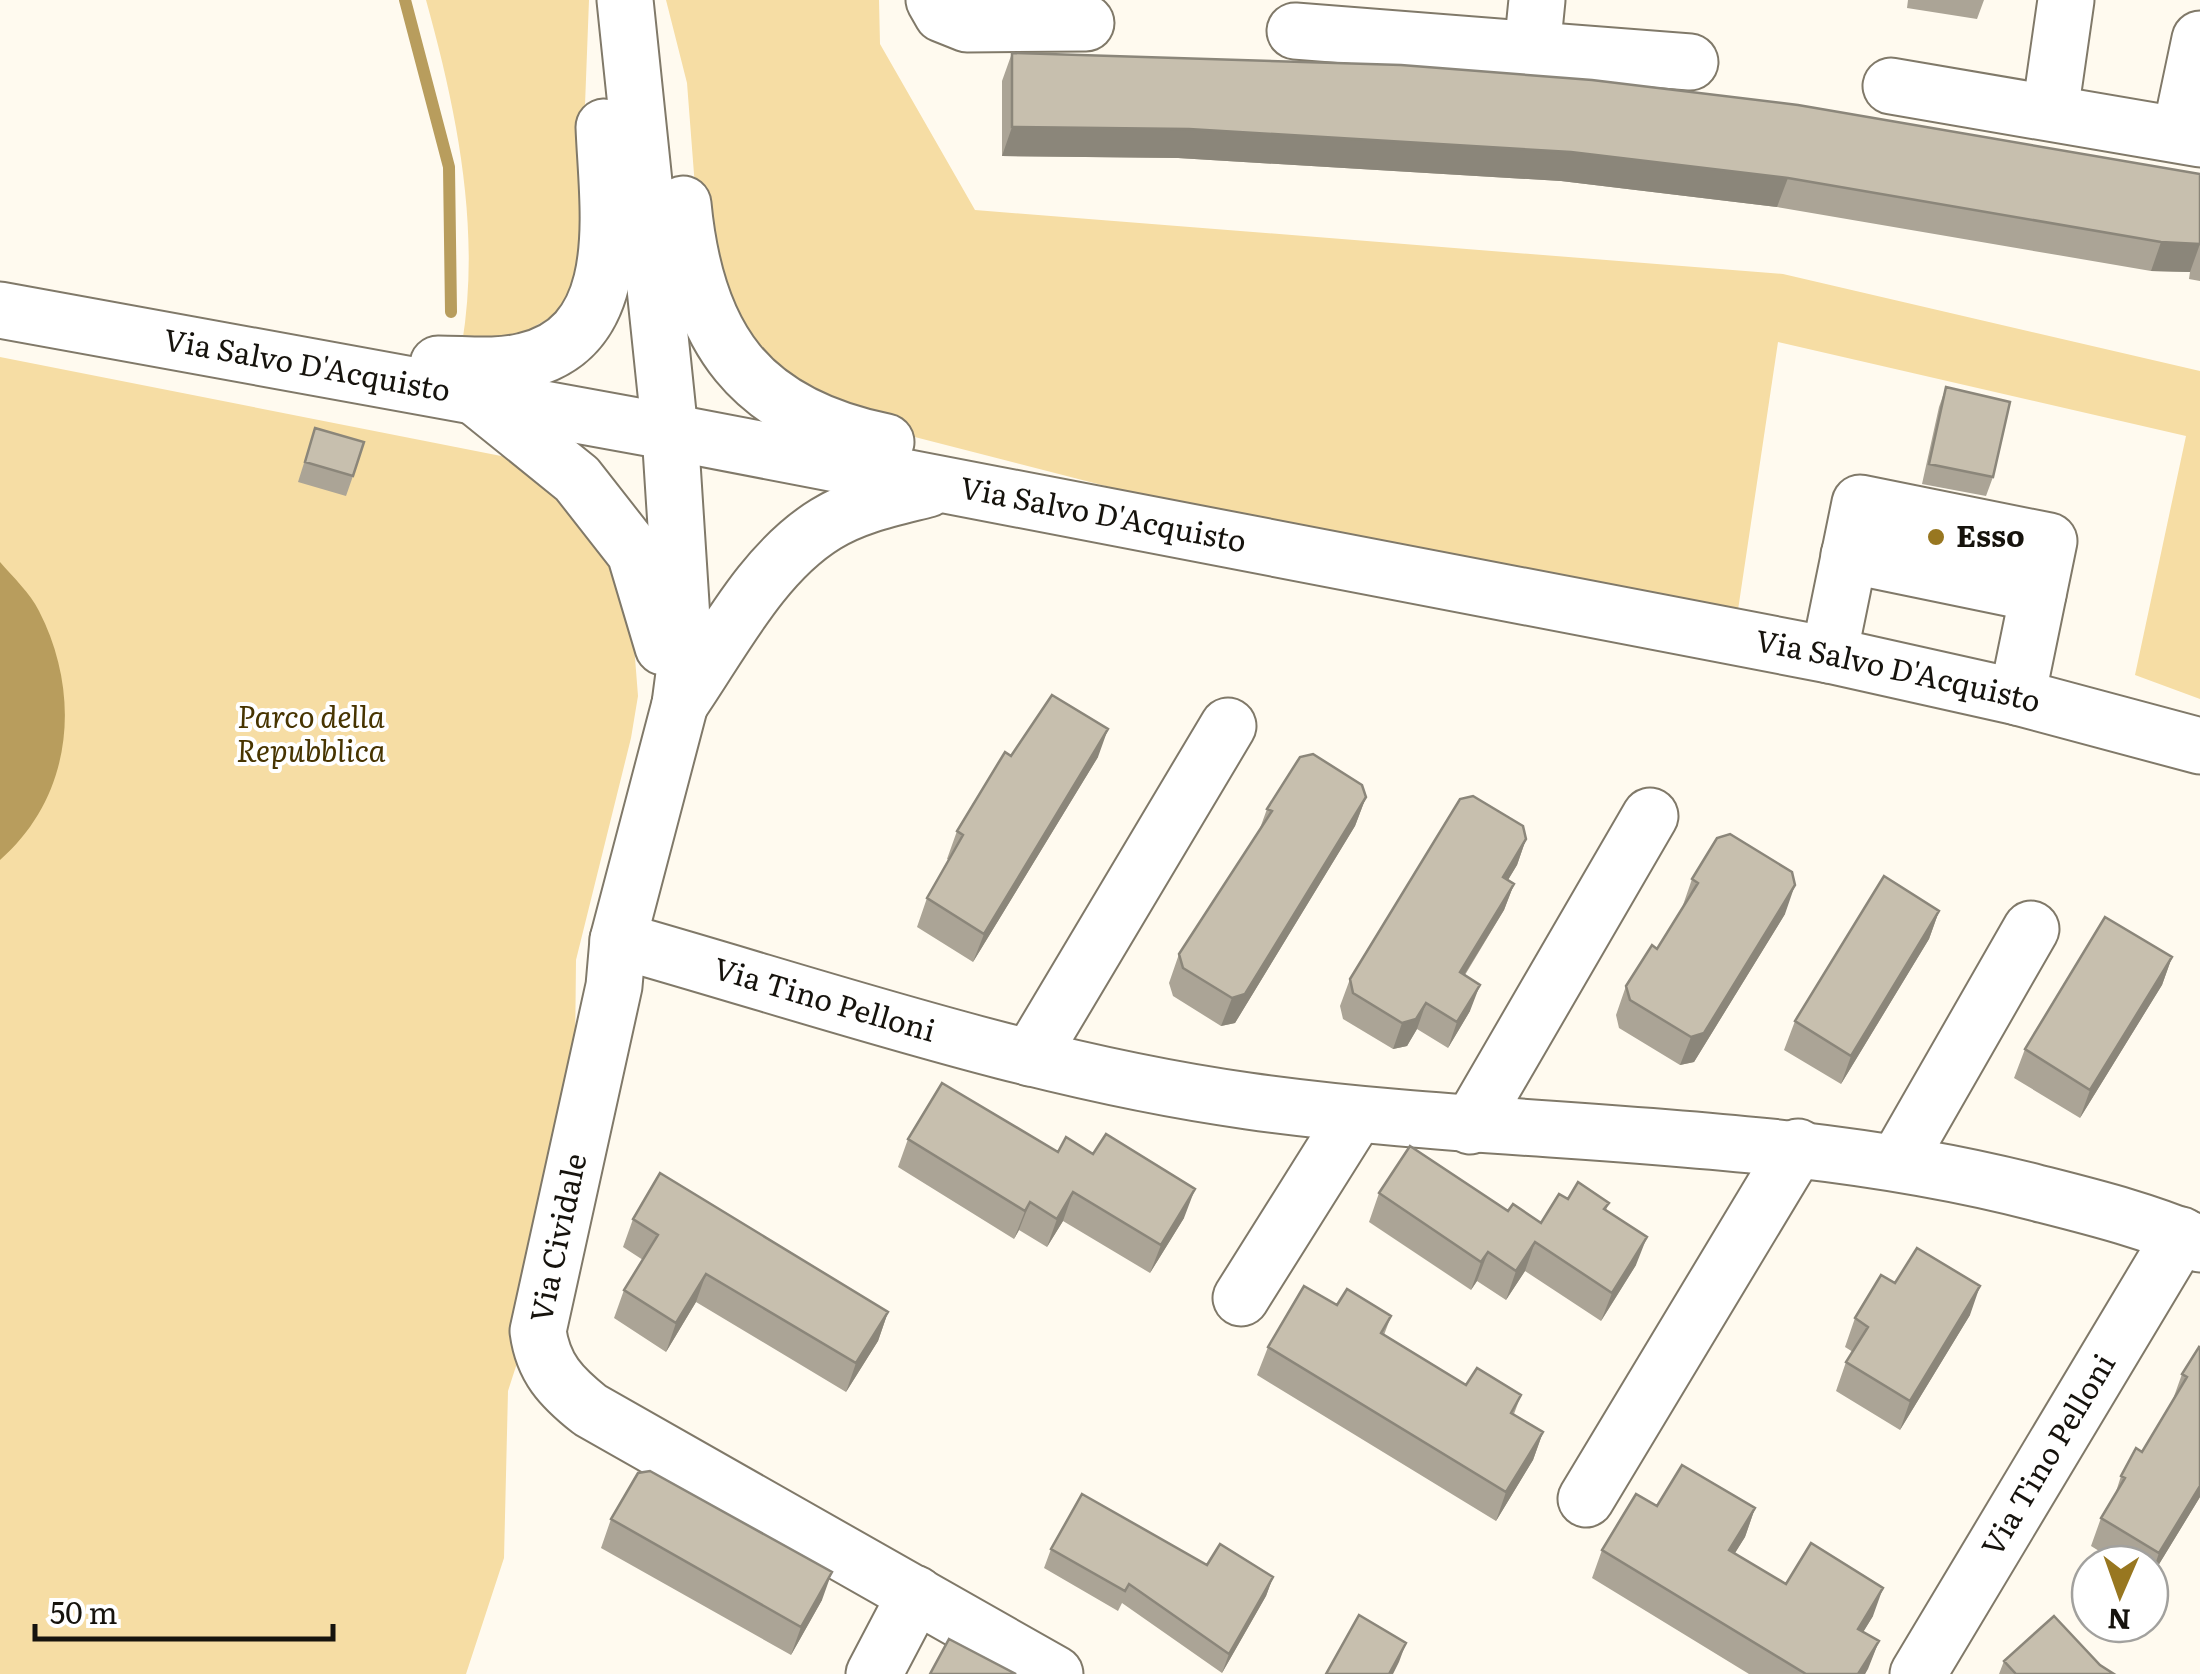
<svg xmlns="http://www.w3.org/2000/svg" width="2200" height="1674" font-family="Literata,serif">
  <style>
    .green { fill: #f6dda4 }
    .water { fill: #b89d5d }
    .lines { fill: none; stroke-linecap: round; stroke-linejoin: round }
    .stream { stroke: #b89d5d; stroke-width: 12 }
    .minor-casing { stroke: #807969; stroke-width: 59 }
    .minor { stroke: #fff; stroke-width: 55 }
    .wall { fill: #aba496 }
    .shaded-wall { fill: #8b867a }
    .building { fill: #c7bfae; stroke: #8b867a; stroke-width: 2.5 }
    .poi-dot { fill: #987720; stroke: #fff; stroke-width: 4 }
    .labels { text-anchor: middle; stroke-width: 8; stroke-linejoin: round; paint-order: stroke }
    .street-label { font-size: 30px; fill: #16130d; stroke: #fff }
    .poi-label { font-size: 30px; font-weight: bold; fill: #16130d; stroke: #fff; text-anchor: start }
    .park-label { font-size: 30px; font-style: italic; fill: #473400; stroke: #fff }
  </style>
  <rect width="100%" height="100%" fill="#fffaef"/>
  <path class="green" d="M426,0H589L585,105L596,210L594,251L561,312L511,339L462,344C481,229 457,112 426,0Z
    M666,0H879L880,44L975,210L1783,274L2200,371V699L2135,675L2186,436L1778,342L1738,610L1164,501L868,425L747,349L697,213L687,83Z
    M0,357L521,460L567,504L613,567L634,645L638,696L631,738L576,960L575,1056L518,1360L508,1391L504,1558L466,1674H0Z"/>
  <path class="water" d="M0,562C13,577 30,593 39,611C82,695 73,796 0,860Z"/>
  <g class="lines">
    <path class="stream" d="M405,0L449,167L451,312"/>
    <g class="minor-casing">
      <g id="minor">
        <path d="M625,0L670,432L685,666L680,704L618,940L614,986L538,1331C543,1368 561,1387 590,1410L1055,1674"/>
        <path d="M934,0L942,14L967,24L1086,23"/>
        <path d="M1295,31L1690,62"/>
        <path d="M1532,50L1537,0"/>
        <path d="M1891,86L2200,139"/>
        <path d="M2050,112L2066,0"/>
        <path d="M2180,134L2200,39"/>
        <path d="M683,204C696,339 749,414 886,442"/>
        <path id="s1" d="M0,310L670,432L1829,655L2017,697L2200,746"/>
        <path d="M438,364C466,364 496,368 524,361C630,337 607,207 604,127"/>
        <path d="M478,399L577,479L635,553L663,647"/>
        <path d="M1849,555L2038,594"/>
        <path d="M1829,655L1860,503L2049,541L2017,697"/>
        <path d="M680,704C722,643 762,563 826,524C857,505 893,498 928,489"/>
        <path id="s2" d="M618,940C826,999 1033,1071 1248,1101C1511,1138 1779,1126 2037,1193C2092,1207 2149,1221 2200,1244"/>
        <path d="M1030,1058L1228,726"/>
        <path d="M1470,1126L1650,816"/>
        <path d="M1898,1161L2031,929"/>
        <path d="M1241,1298L1356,1115"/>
        <path d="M1586,1499L1798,1147"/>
        <path d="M874,1674L916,1594"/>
        <path id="s3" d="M1918,1674L2181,1235"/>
      </g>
    </g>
    <use href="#minor" class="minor"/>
  </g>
  <path class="wall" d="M1908,0H1984L1977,19L1907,8Z
    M1012,53L2200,174V281L2189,279L2190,272L2151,271L1777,207L1561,181L1178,158L1002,156V81Z
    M1946,387L1993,477L1986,496L1922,484L1939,407Z
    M315,428L353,476L346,496L298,482Z
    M1011,756L1098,757L973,962L917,927L927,898L949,860L947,859L957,831Z
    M1366,797L1355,826L1235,1023L1221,1026L1173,996L1169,983L1179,954L1259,831L1267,809Z
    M1526,839L1517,865L1508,880L1514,884L1504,910L1465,975L1470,1011L1448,1048L1417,1029L1407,1046L1393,1049L1343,1019L1340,1006L1350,979Z
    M1692,879L1785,914L1694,1062L1680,1065L1619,1028L1616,1015L1626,986L1657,949L1682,908Z
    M1939,911L1929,939L1841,1084L1784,1050L1795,1021Z
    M2172,957L2162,985L2080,1118L2014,1078L2025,1049Z
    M908,1139L1058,1152L1184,1218L1150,1273L1063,1221L1047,1247L1019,1230L1014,1239L898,1167Z
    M1379,1193L1508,1211L1541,1223L1568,1199L1609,1203L1606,1210L1636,1265L1601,1321L1525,1271L1506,1300L1477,1281L1471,1290L1369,1222Z
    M633,1219L888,1312L878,1341L846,1392L696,1302L666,1352L614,1318L624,1290L643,1260L623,1247Z
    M1895,1283L1970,1315L1900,1430L1836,1391L1846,1362L1853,1352L1845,1347L1855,1318Z
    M1337,1305L1391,1316L1384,1335L1466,1385L1521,1395L1514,1414L1543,1432L1533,1460L1496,1521L1257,1375L1268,1347Z
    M2199,1347L2200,1497L2150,1579V1564H2120L2091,1546L2101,1518L2114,1498L2121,1476L2142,1452L2172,1402L2182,1374Z
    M1657,1506L1755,1508L1745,1537L1734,1554L1786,1584L1873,1616L1863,1632L1879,1641L1865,1674H1749L1592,1578L1602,1550Z
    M611,1519L822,1600L791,1655L601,1548Z
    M1051,1549L1207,1565L1273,1577L1266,1596L1222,1673L1122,1603L1118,1611L1044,1568Z
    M2004,1661L2100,1665L2114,1674H1999Z"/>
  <path class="shaded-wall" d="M1012,127L1189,129L1571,152L1788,178L1777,207L1561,181L1178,158L1002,156Z
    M2161,242L2200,244L2190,272L2151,271Z
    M1108,729L1098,757L973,962L984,934Z
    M1366,797L1355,826L1235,1023L1221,1026L1232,998Z
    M1526,839L1517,865L1494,903L1503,877Z
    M1514,884L1504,910L1450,998L1460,972Z
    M1795,885L1785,914L1694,1062L1680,1065L1691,1037Z
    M1939,911L1929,939L1841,1084L1851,1056Z
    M2172,957L2162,985L2080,1118L2090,1090Z
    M1480,985L1470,1011L1448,1048L1457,1022Z
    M1426,1003L1417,1029L1407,1046L1393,1049L1402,1023Z
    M1195,1189L1184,1218L1150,1273L1161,1245Z
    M1073,1192L1063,1221L1047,1247L1057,1219Z
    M1030,1202L1019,1230L1014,1239L1025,1211Z
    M1647,1237L1636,1265L1601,1321L1612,1293Z
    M1535,1242L1525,1271L1506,1300L1516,1271Z
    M1488,1252L1477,1281L1471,1290L1481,1262Z
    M706,1274L696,1302L666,1352L676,1323Z
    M1980,1286L1970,1315L1900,1430L1910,1401Z
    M888,1312L878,1341L846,1392L856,1363Z
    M1543,1432L1533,1460L1496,1521L1506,1492Z
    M2200,1486V1497L2150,1579L2159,1553Z
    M1755,1508L1745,1537L1719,1579L1729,1550Z
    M832,1572L822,1600L791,1655L801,1627Z
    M1273,1577L1266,1596L1222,1673L1229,1654Z
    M1883,1588L1873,1616L1848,1657L1858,1629Z
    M1879,1641L1868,1669L1865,1674H1858Z
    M1406,1643L1399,1662L1393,1674H1389Z"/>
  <path class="building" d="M1012,53L1401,65L1592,80L1798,105L2200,174V244L2161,242L1788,178L1571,152L1189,129L1012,127Z
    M1946,387L2010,402L1993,477L1929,464Z
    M315,428L364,442L353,476L305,462Z
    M1052,695L1108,729L984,934L927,898L963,835L957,831L1005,752L1011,756Z
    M1313,754L1362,785L1366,797L1245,994L1232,998L1183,968L1179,954L1272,811L1267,809L1300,757Z
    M1473,796L1523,826L1526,839L1503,877L1514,884L1460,972L1480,985L1457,1022L1426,1003L1416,1019L1402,1023L1353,993L1350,979L1460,799Z
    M1730,834L1792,872L1795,885L1704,1033L1691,1037L1630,1000L1626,986L1652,945L1657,949L1698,883L1692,879L1717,838Z
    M1884,876L1939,911L1851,1056L1795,1021Z
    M2105,917L2172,957L2090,1090L2025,1049Z
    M942,1083L1058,1152L1066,1137L1093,1154L1106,1134L1195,1189L1161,1245L1073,1192L1057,1219L1030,1202L1025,1211L908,1139Z
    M1410,1146L1508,1211L1513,1204L1541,1223L1559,1194L1568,1199L1578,1182L1609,1203L1604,1209L1647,1237L1612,1293L1535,1242L1516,1271L1488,1252L1481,1262L1379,1193Z
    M660,1173L888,1312L856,1363L706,1274L676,1323L624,1290L658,1235L633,1219Z
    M1917,1248L1980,1286L1910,1401L1846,1362L1868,1327L1855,1318L1881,1275L1895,1283Z
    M1304,1286L1337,1305L1347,1289L1391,1316L1381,1333L1466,1385L1477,1368L1521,1395L1511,1413L1543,1432L1506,1492L1268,1347Z
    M2199,1347L2200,1348V1486L2159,1553L2101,1518L2125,1478L2121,1476L2136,1448L2142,1452L2187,1377L2182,1374Z
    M1682,1465L1755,1508L1729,1550L1786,1584L1811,1543L1883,1588L1858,1629L1879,1641L1858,1674H1806L1602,1550L1636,1494L1657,1506Z
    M650,1471L832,1572L801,1627L611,1519L638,1473Z
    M1082,1494L1207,1565L1220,1544L1273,1577L1229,1654L1129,1584L1125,1591L1051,1549Z
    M1359,1615L1406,1643L1389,1674H1326Z
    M2054,1616L2100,1665L2114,1674H2016L2004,1661Z
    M949,1639L1016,1674H930Z"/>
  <circle class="poi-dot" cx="1936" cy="537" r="10"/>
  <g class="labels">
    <g class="street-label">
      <text dy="10" stroke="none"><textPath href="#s1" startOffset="312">Via Salvo D'Acquisto</textPath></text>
      <text dy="10" stroke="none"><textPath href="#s1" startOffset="1122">Via Salvo D'Acquisto</textPath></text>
      <text dy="10" stroke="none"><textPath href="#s1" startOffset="1932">Via Salvo D'Acquisto</textPath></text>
      <text dy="10" stroke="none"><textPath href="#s2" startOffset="215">Via Tino Pelloni</textPath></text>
      <text transform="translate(559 1238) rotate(-78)" y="10">Via Cividale</text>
      <text dy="10" stroke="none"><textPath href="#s3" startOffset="255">Via Tino Pelloni</textPath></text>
    </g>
    <g class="poi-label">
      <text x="1956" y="547">Esso</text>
    </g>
    <g class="park-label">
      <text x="311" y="728">Parco della<tspan x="311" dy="34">Repubblica</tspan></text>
    </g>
  </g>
  <g transform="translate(2120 1594) rotate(182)"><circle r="48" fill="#ffffff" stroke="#a2a19e" stroke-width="2.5"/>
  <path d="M0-8L18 38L0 25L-18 38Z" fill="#987720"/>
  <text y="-15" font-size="28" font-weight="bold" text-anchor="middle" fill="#16130d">N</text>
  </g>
  <path d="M35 1624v15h298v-15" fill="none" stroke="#16130d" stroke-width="5"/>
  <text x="50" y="1624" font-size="30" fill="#16130d" stroke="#ffffff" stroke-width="8" paint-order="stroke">50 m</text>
</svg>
